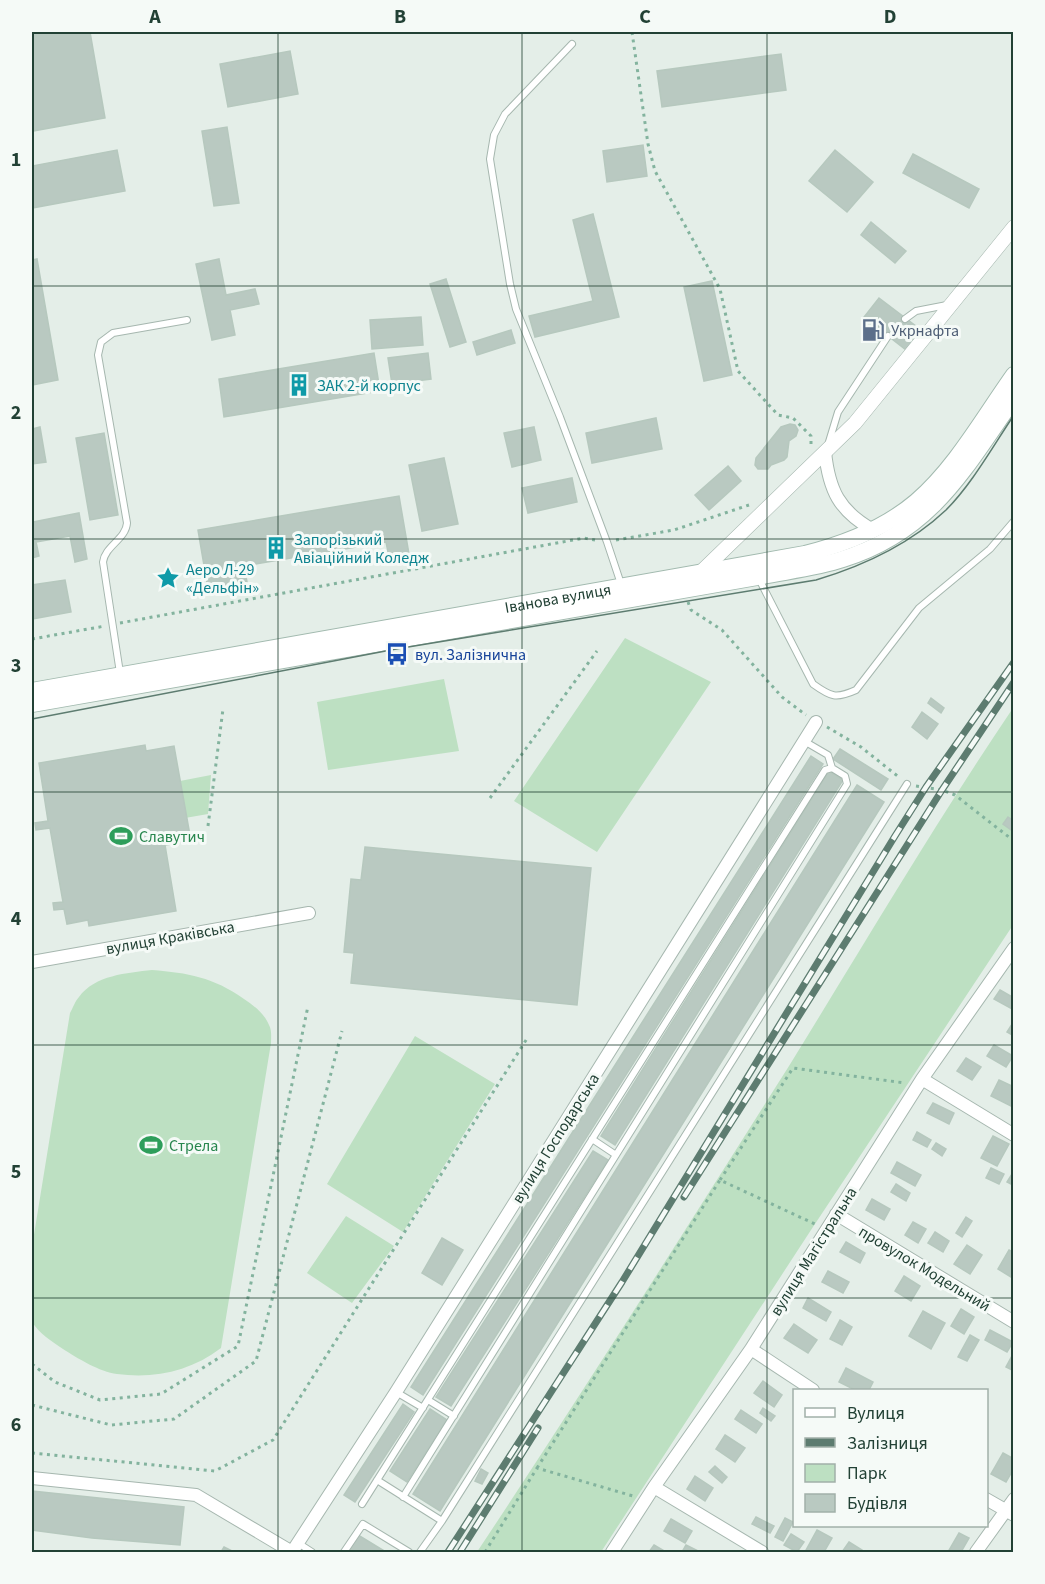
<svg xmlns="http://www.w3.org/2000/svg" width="1045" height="1584" font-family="'Source Sans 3',sans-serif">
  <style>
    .green { fill: #bde0c2 }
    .building { fill: #b9c9c1; stroke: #b6c8be; stroke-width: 1.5 }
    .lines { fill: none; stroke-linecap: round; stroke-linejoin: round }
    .service-casing { stroke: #a6b7af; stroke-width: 8 }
    .minor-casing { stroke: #a6b7af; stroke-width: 14 }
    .tertiary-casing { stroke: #a6b7af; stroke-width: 15 }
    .secondary-casing { stroke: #a2baaf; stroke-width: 18 }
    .path { stroke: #83b39e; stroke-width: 3; stroke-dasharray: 3 4.5; stroke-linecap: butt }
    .service { stroke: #fff; stroke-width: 6 }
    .minor { stroke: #fff; stroke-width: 12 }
    .tertiary { stroke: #fff; stroke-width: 14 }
    .secondary { stroke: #fff; stroke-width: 16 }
    .tram { stroke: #5d7c70; stroke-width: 1.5 }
    .rail-casing { stroke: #5d7c70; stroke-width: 7 }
    .rail { stroke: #f5faf7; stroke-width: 4.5; stroke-dasharray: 14; stroke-linecap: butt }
    .grid { fill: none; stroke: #224135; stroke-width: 1.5; stroke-opacity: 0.55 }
    .labels { text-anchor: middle; stroke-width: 6; stroke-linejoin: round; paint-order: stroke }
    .service-label { font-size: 16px; fill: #4e5e75; stroke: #f5faf7; text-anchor: start }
    .culture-label { font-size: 16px; fill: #0d838f; stroke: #f5faf7; text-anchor: start }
    .street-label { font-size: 16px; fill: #224135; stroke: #f5faf7 }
    .transit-label { font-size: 16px; fill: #164399; stroke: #f5faf7; text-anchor: start }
    .leisure-label { font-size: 16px; fill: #27864d; stroke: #f5faf7; text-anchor: start }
    .neatline { fill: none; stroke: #224135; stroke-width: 2 }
    .grid-label { font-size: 20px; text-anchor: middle; font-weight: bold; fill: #224135 }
  </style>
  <rect width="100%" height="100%" fill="#e4eee8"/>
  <path class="green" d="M625,638L711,682L597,852L514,801Z
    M444,679L459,751L328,770L317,702Z
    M1013,708V925L811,1230L601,1552H477C583,1392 686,1229 789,1066C863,946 934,825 1013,708Z
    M211,775L208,814L185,818L180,781Z
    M152,970C188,973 213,977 244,999C254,1006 264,1013 269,1025C272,1030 271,1038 271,1043L221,1348C191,1371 155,1379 117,1374C100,1372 77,1358 63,1349C51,1341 40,1334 32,1322V1247L70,1013C73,1008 75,1001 79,997C95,975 127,973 152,970Z
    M415,1036L495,1084L403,1232L327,1184Z
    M346,1216L394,1246L352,1303L307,1273Z"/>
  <path class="building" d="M32,32H90L105,118L33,131Z
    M290,51L298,94L228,107L220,64Z
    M781,54L786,90L662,107L657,71Z
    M227,127L239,203L214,206L202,131Z
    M643,145L647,176L607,182L603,151Z
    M117,150L125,191L32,208V166Z
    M835,150L873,182L847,212L809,181Z
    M913,154L979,189L969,208L903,173Z
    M593,214L619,317L535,337L529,316L593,301L573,220Z
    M871,222L906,251L895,263L861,235Z
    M37,259L58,380L32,385V260Z
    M219,259L226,295L255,289L259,304L230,310L235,335L212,340L196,264Z
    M446,279L466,342L450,347L430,284Z
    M712,281L732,375L704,381L684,287Z
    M879,298L921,330L906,350L864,317Z
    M421,317L423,345L372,349L370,320Z
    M511,330L515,343L477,355L473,342Z
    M374,353L380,391L224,417L219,379Z
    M428,353L431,379L392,384L388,358Z
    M656,418L662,449L592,463L586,433Z
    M790,424L795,425L798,430L796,436L789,441L787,457L784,460L771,465L768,469H758L755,465L756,458L781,427Z
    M40,427L46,462L32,464V429Z
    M534,427L541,460L512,467L504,433Z
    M104,433L118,515L90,520L76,438Z
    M444,458L458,524L422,531L409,465Z
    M728,466L741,481L709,510L695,495Z
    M572,478L577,502L528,513L522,488Z
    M399,496L409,554L389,557L386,542L244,566L247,582L208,589L198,530Z
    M79,513L87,559L75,562L70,536L36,542L39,556L32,558V514L33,522Z
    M65,580L71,612L32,619V585Z
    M931,698L944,708L941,713L928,703Z
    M922,712L938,724L927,739L912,727Z
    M145,745L146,751L174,746L191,841L165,845L176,911L89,926L88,920L67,924L64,909L54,910L53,903L63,902L50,828L36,830L35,823L48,821L39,763Z
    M840,749L888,779L881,790L833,759Z
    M811,756L823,764L423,1395L411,1387Z
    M829,771L843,780L615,1145L601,1136Z
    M857,785L884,802L440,1511L413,1494Z
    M1008,817L1014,821V832L1003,824Z
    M365,847L591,868L577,1005L351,983L354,953L344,952L351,879L361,880Z
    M1000,990L1014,998V1010L994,999Z
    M1014,1021V1036L1007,1032Z
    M994,1045L1013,1056L1006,1067L987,1056Z
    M966,1058L981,1067L972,1080L957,1071Z
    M999,1080L1014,1087V1101L1011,1106L991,1096Z
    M933,1103L954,1113L949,1124L927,1113Z
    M917,1132L931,1140L927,1147L913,1140Z
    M993,1136L1009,1144L997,1166L981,1158Z
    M936,1143L946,1149L942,1156L932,1149Z
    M593,1151L608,1160L451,1406L436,1397Z
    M897,1162L921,1175L915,1186L891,1173Z
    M991,1168L1004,1174L999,1184L986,1178Z
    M1012,1174L1014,1175L1013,1185L1007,1182Z
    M896,1184L910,1193L906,1201L891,1192Z
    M872,1199L890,1209L884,1220L866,1210Z
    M966,1217L972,1221L962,1237L956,1233Z
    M913,1222L926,1229L918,1243L905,1235Z
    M935,1232L949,1241L943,1252L928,1243Z
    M442,1238L463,1250L442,1285L422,1273Z
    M846,1242L865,1253L860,1263L840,1252Z
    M967,1245L982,1255L970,1274L954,1264Z
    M1009,1250L1014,1253V1279L998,1269Z
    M828,1271L849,1282L843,1293L822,1282Z
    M904,1276L920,1286L911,1301L895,1291Z
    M808,1298L831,1312L826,1321L803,1308Z
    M961,1309L974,1317L964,1334L951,1326Z
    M923,1311L945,1323L931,1349L909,1336Z
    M840,1320L852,1327L842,1345L830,1339Z
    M794,1324L817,1340L808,1353L784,1338Z
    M990,1330L1013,1342L1007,1352L985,1340Z
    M970,1335L979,1340L967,1361L958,1357Z
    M1014,1352V1371L1006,1367Z
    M846,1368L873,1382L869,1390H855L839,1382Z
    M763,1381L782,1395L774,1407L754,1393Z
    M403,1404L414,1412L355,1502L344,1495Z
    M763,1408L775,1416L771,1421L760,1413Z
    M430,1409L447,1420L407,1482L390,1471Z
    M741,1410L762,1424L756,1433L735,1419Z
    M725,1435L745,1448L735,1462L716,1449Z
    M1003,1453L1014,1459V1468L1006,1482L991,1474Z
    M715,1466L727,1477L722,1483L709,1472Z
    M481,1469L488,1473L482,1484L475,1481Z
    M695,1476L713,1488L705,1501L687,1489Z
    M32,1491L184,1507L180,1545L92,1538L32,1530Z
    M756,1517L774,1526L770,1533L752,1524Z
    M785,1518L793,1522L783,1541L775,1537Z
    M671,1519L692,1531L685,1543L664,1531Z
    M817,1530L832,1538L824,1552H805Z
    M959,1533L969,1538L961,1552H948Z
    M791,1534L804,1542L797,1552L784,1545Z
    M358,1535L386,1552H347Z
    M849,1542L862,1550L861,1552H842Z
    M654,1545L666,1552H649Z
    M686,1545L700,1552H682Z
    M224,1547L234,1552H221Z"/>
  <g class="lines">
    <g class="service-casing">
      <path id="service" d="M572,44L505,114L494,135L490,159L510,284L516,309L560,417L607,542L621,584
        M905,319L916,311L947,305
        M828,445L838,412L888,336
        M759,579L813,684C831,697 836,699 856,690L919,608L990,549L1014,521
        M120,673L103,562C105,546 126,539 127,523L98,355L101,342L113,333L187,320
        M804,741L828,755L832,768
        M592,1139L616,1155
        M396,1392L423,1408
        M428,1400L454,1416
        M377,1480L442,1521L907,784
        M362,1504L825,770L832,768L845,776L847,784L403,1497
        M298,1543L312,1552
        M344,1552L363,1524L409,1552
        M420,1552L442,1521"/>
    </g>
    <g class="minor-casing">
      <path id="minor" d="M825,452C829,490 839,511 873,530
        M32,962L309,913
        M922,1079L1014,1135
        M836,1214L1014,1322
        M751,1349L813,1390
        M32,1478L196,1495L292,1552
        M654,1487L762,1552
        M986,1499L1014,1515
        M292,1552L396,1392L816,722
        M612,1552L654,1487L751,1349L922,1079L1014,948
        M976,1552L1014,1499"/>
    </g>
    <g class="tertiary-casing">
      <path id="tertiary" d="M701,572L855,423L1014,227"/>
    </g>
    <g class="secondary-casing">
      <g id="secondary">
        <path id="s1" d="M32,691L805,554C845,544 884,529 916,502C955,469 984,417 1014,375"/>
        <path d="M32,704L757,577C786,571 816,568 843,559C932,531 964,469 1014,398"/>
      </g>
    </g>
    <path class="path" d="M632,32L648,144L655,171L720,289L738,371L778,415L793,418L811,436V447
      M1014,472V482
      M616,540L674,530L749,505
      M688,602L691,610L722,630L782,697L806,715
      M120,623L584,538L595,540
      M32,639L105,626
      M827,727L861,747L900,778
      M916,786L942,790L955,795L1014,841
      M490,798L597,651
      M208,826L223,709
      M720,1180L793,1068L905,1083
      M32,1364L55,1382L100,1400L161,1394L238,1346L308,1006
      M32,1405L111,1425L174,1419L256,1361L342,1031
      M32,1453L215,1471L273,1440L528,1037
      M537,1468L720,1180L817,1225
      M485,1552L537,1468L633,1496"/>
    <use href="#service" class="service"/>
    <use href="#minor" class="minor"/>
    <use href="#tertiary" class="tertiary"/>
    <use href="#secondary" class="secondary"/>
    <path class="tram" d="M32,719L396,649L816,580C863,566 910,544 946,510C972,484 993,446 1014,415"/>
    <g class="rail-casing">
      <path id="rail" d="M684,1197L942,790L1014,682
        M448,1552L622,1282L895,836L926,787L1014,662
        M460,1552L538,1428"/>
    </g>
    <use href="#rail" class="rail"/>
  </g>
  <path class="grid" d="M278,32V1552M522,32V1552M767,32V1552M32,286H1014M32,539H1014M32,792H1014M32,1045H1014M32,1298H1014"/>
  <defs>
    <g id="fuel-bare" transform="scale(1.8)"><path d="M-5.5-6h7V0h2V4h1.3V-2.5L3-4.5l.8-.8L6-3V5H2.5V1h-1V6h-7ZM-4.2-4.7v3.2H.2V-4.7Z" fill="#5c6f8a" stroke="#f5faf7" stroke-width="2.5" paint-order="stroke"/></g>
    <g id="building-bare" transform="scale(1.8)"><path d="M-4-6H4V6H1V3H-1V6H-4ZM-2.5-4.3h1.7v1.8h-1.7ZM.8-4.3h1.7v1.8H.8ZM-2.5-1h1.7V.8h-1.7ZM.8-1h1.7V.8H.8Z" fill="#0f9aa8" stroke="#f5faf7" stroke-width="2.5" paint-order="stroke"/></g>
    <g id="sight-bare" transform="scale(1.8)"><path d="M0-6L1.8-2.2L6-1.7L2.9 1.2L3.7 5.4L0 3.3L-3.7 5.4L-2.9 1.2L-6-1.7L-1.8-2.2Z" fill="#0f9aa8" stroke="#f5faf7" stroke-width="2.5" paint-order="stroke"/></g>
    <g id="bus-bare" transform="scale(1.8)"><path d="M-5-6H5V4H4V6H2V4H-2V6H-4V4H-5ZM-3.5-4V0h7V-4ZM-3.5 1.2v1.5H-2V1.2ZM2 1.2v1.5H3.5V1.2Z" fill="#1a4fb4" stroke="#f5faf7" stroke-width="2.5" paint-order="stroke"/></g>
    <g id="stadium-bare" transform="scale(1.8)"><path d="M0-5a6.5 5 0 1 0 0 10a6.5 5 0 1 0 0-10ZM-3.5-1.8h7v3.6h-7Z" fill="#2e9e5b" stroke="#f5faf7" stroke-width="2.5" paint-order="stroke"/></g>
  </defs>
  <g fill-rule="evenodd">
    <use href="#fuel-bare" x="873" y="330"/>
    <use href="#building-bare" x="299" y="385"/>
    <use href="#building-bare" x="276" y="548"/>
    <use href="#sight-bare" x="168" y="578"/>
    <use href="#bus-bare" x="397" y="654"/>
    <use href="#stadium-bare" x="121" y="836"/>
    <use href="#stadium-bare" x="151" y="1145"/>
  </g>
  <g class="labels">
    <g class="service-label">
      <text x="891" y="336">Укрнафта</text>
    </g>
    <g class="culture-label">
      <text x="317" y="391">ЗАК 2-й корпус</text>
      <text x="294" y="545">Запорізький<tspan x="294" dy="18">Авіаційний Коледж</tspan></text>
      <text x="186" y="575">Аеро Л-29<tspan x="186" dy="18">«Дельфін»</tspan></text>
    </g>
    <g class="street-label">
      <text dy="6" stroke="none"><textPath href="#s1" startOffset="534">Іванова вулиця</textPath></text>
      <text transform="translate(170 937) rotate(-10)" y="6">вулиця Краківська</text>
      <text transform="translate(555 1138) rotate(-58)" y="6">вулиця Господарська</text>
      <text transform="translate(813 1251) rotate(-58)" y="6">вулиця Магістральна</text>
      <text transform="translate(925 1268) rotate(31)" y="6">провулок Модельний</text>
    </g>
    <g class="transit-label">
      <text x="415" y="660">вул. Залізнична</text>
    </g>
    <g class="leisure-label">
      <text x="139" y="842">Славутич</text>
      <text x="169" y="1151">Стрела</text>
    </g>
  </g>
  <rect width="1045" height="1584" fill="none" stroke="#f5faf7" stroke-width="66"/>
  <rect x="793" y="1389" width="195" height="138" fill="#f5faf7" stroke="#a1b0a9" stroke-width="1.5"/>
  <rect x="805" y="1408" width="30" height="9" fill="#ffffff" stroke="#a1b0a9" stroke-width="1.5"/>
  <text x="847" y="1419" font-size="18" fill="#224135">Вулиця</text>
  <rect x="805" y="1438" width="30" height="9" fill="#5d7c70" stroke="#a1b0a9" stroke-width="1.5"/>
  <text x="847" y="1449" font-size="18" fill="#224135">Залізниця</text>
  <rect x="805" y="1464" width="30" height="18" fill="#bde0c2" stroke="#a1b0a9" stroke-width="1.5"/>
  <text x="847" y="1479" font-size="18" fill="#224135">Парк</text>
  <rect x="805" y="1494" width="30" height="18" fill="#b9c9c1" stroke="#a1b0a9" stroke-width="1.5"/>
  <text x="847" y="1509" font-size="18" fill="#224135">Будівля</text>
  <rect x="33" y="33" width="979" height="1518" class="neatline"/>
  <g class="grid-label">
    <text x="155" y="23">A</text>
    <text x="400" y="23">B</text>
    <text x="645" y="23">C</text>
    <text x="890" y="23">D</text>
    <text x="16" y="166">1</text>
    <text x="16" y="419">2</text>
    <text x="16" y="672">3</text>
    <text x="16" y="925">4</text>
    <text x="16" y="1178">5</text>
    <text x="16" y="1431">6</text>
  </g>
</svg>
